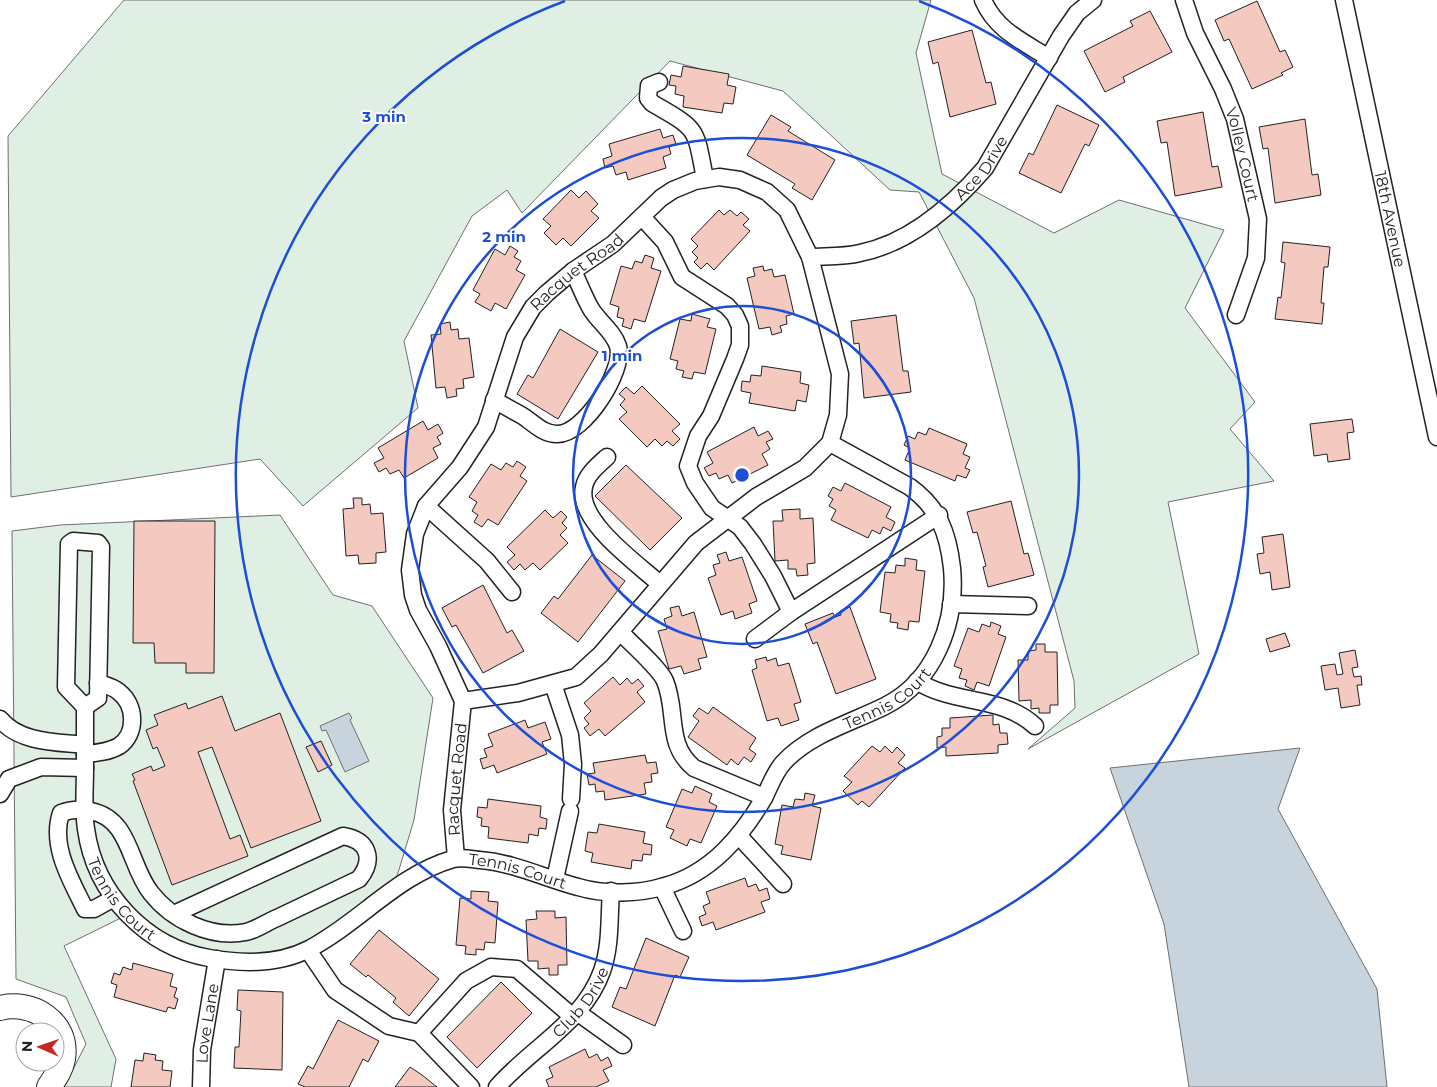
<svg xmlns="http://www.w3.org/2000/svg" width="1437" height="1087" font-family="Montserrat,sans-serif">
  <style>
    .green { fill: #e0efe3; stroke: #6f6f6f }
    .water { fill: #c7d3dd; stroke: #6f6f6f }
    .building { fill: #f3c9c0; stroke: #222 }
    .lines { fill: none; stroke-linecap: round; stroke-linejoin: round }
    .minor-casing { stroke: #222; stroke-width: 19 }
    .highway-casing { stroke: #222; stroke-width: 26 }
    .minor { stroke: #fff; stroke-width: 16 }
    .highway { stroke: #fff; stroke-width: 24 }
    .ring { fill: none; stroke: #1d4ed8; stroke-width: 2.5 }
    .labels { text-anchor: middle; stroke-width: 4; stroke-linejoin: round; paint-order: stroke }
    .street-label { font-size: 16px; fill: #222; stroke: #fff }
    .centre { fill: #1d4ed8; stroke: #fff; stroke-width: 2.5 }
    .ring-label { font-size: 15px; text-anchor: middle; font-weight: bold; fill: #1d4ed8; stroke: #fff; stroke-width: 4; stroke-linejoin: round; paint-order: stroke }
  </style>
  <rect width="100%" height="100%" fill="#fff"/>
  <path class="green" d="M124,0H931L916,53L942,174L1054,233L1119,200L1224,230L1185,308L1255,402L1230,429L1274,481L1168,502L1199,654L1028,749L1075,708L1074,681L974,298L919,192L890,190L783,91L670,61L522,213L507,190L472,216L404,341L418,408L303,506L260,459L11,497L8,136Z
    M280,515L333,595L372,606L433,698L414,820L394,886L277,959L216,964L127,915L64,946L116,1059L111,1087H64L86,1044L66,997L16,979L12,531L60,525Z"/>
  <path class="water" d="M349,713L352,718L350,720L369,761L345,772L326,730L322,731L320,726Z
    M1300,748L1278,809L1377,989L1387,1087H1189L1164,924L1110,768Z"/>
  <path class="building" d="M1257,1L1280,52L1285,50L1293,67L1281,73L1283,75L1252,89L1229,39L1224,41L1215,20Z
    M1150,11L1172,52L1123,77L1125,82L1105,92L1084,51L1133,26L1130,21Z
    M972,30L986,83L991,82L996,104L950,117L938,62L933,64L928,42Z
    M683,66L729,74L727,85L736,87L733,104L724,103L722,113L683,107L684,96L675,94L676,86L669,85L671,75L681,77Z
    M1057,105L1099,125L1089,146L1085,144L1061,193L1019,173L1029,153L1033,155Z
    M1203,112L1212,167L1218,166L1222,187L1175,196L1167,142L1161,143L1157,121Z
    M771,115L791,127L788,131L835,160L812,200L792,188L795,184L747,155Z
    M1305,119L1312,175L1318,174L1321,195L1275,203L1268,148L1263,149L1259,127Z
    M660,129L663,138L673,135L676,144L669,147L671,154L663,157L666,168L628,180L626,172L616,175L613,166L605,168L603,159L612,156L609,144Z
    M571,190L579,198L586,191L598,204L591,211L599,218L571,246L563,238L556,245L544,233L551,226L543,219Z
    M719,210L724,215L730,210L737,216L741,212L749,219L743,225L750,231L714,270L707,263L701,269L694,262L698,258L692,252L698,246L691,239Z
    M1283,242L1330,247L1328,267H1324L1321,303H1324L1322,324L1275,319L1278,297L1281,298L1285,263L1281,262Z
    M510,246L518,251L514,257L521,261L516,270L525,275L506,309L495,303L491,311L475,302L480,294L473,290L495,249L505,255Z
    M645,255L654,258L651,268L661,271L645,322L634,319L631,329L622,326L624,319L617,317L619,307L610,304L621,266L632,269L635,261L642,263Z
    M763,266L764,271L772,269L774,277L785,275L794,314L786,316L787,324L780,326L782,332L772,335L770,327L759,329L747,278L755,276L753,268Z
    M692,314L710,319L707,327L716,329L705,374L694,372L692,379L682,377L684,371L676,369L678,361L670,359L680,319L691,321Z
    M896,315L903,371H908L911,392L864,398L859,343L854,344L851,321Z
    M450,322L451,330L458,329L459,339L469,338L474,377L463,379L464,388L456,389L457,396L447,398L445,387L436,388L431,335L441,334L440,324Z
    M560,329L598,352L558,419L517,394L528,375L533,378Z
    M762,366L801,372L800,383L809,385L806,402L797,400L795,411L749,403L751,393L741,391L742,381L750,382L751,375L761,376Z
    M642,386L680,424L672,431L680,439L673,446L667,441L662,446L655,439L647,447L619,419L627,412L620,405L625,399L619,394L626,387L634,394Z
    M1352,419L1354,432L1347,433L1350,459L1328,462L1327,454L1314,456L1310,424Z
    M423,421L428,430L438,424L443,433L437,437L441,444L433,448L438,458L404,478L399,470L390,474L386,468L379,472L374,463L384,458L378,448Z
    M754,427L758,436L768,431L773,439L766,442L770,449L762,454L768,465L732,483L728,475L719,479L716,473L709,476L704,468L713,463L707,452Z
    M929,428L967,444L963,454L970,457L965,468L970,470L966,478L957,475L955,481L905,460L910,448L904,445L908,436L915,439L918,432L926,435Z
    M517,461L526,467L520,476L527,481L498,525L488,519L482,527L474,522L478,515L472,511L477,502L469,497L491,464L501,470L506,463L513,467Z
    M626,465L682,518L650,550L595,496Z
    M845,483L891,507L886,517L895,522L891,531L883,527L880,534L872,530L868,538L831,520L836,510L829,506L833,499L828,496L833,487L841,491Z
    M353,498H362V505L370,504L371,514L383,513L386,552L376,553V563L359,564L358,555L346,556L343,509L354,508Z
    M1011,501L1024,554L1028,553L1034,575L988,587L983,567L986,566L977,532L973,533L967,512Z
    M800,509V519L813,518L815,563L807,564L808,575L797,576L796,569H788V560L775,561L773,521H783L782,510Z
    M545,510L553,518L561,511L567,517L562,523L567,528L560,535L568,543L540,570L533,563L525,570L520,564L514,570L507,562L515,555L507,547Z
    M134,521H215L214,673H186V663H155L154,643H133Z
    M1283,534L1290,587L1272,590L1270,572L1260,574L1257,554L1264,553L1262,537Z
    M726,552L729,561L742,557L757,601L749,604L752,613L735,619L733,611L721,615L708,578L716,575L713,565L720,563L717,555Z
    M592,555L625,581L578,642L541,613L554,596L558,599Z
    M905,558L917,560L916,570L925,571L919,622L909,621L908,630L897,628L898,623L890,622L891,614L880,612L885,572L895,573L896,565L905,566Z
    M483,585L507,633L512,630L524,651L483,673L456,625L452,627L442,608Z
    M679,606L682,616L694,612L707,657L698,659L701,669L684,674L681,666L669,669L658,631L667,629L664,619L672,616L670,608Z
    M850,607L876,679L836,694L817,642L813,644L805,624L833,613L835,617L841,615L840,611Z
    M991,622L1001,626L998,634L1006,637L989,686L977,682L974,690L965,686L967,680L959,678L962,669L954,666L968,628L979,632L982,624L990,627Z
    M1285,633L1290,646L1270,652L1266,639Z
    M1036,644H1045V652H1057L1058,705H1050V713H1039V708L1031,709V700L1019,701L1018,660H1028V651L1036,650Z
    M1355,650L1358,667L1352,668L1354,677L1361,676L1362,685H1357L1360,705L1341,708L1338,688L1325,690L1321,666L1335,664L1337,675L1343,674L1339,653Z
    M766,657L767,661L776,658L778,666L789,663L801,702L794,704L799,720L781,726L778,718L767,721L752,670L757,668L755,660Z
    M613,677L620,685L627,678L632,684L638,679L644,686L637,692L645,702L605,736L599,729L590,736L584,728L589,724L584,718L591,711L584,703Z
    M222,696L235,731L280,713L321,821L251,848L212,747L198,752L230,839L240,835L248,856L172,885L133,781L135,780L132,774L151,766L153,771L165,766L157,747L153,749L146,730L158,725L154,715L186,703L188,709Z
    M713,707L756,738L749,749L756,754L751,762L744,757L738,765L731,759L727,765L688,737L699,721L693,716L699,708L708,714Z
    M993,715V725L999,724L1000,733H1007L1008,744L998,745V753L946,756V747L937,748V737L942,736V728H950V718Z
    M525,720L528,728L545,722L551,739L542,742L547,754L497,773L494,765L483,769L480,759L487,757L484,749L493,746L488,734Z
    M321,741L332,765L318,772L306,747Z
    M872,746L880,752L885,746L892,753L897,747L905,755L898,763L905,768L869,807L862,801L858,805L843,791L852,782L844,776Z
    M645,755L647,763L656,762L658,773L651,774L652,782L644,783L646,794L605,800L604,791L596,792L595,784L589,785L587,774L595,773L593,763Z
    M695,786L712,794L709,802L717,806L701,843L690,839L687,846L670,838L674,830L666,827L682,789L692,793Z
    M805,793L815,795L812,806L821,808L811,860L781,854L783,846L775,844L782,805L793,807L795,799L804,800Z
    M488,799L541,806L540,817L547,819L546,829L539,828L538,836L529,834L528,843L488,838L489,827L481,826L482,818L477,817L478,807L487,808Z
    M599,824L645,832L643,843L652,845L651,855L643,854L642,861L632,860L631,869L591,862L593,853L585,851L588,832L597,833Z
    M745,878L748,887L756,884L759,891L767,888L770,899L761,902L765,912L716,930L713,922L702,926L699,917L706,914L703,906L710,903L706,892Z
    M471,891L489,892L488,901L498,902L495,943L485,942L484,950L476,949V955L465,954L466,946L456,945L460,898L471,899Z
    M536,911H555V918L566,917L567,965H558V975H549V968L538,969V961H528L526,920L537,919Z
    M379,930L439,979L409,1016L393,1002L396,998L368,975L366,977L350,964Z
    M646,938L689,957L680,977L675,975L655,1026L612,1007L620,987L626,989Z
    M133,963L173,974L170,986L177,988L174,997L178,999L175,1009L168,1007L166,1012L114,997L117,985L111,983L114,973L120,975L123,967L132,970Z
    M501,982L532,1013L477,1068L447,1037Z
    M238,990L283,992L282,1070L234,1068L235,1047H239L241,1011L237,1010Z
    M338,1020L379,1041L368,1062L363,1059L349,1087H305L298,1084L308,1066L313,1069Z
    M585,1049L589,1058L597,1054L601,1061L608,1057L612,1066L603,1070L609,1081L596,1087H549L546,1080L553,1077L549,1067Z
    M144,1053L156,1055L155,1060L163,1061L162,1070L172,1071L170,1087H131L135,1060L143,1061Z
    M410,1067L422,1075L437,1087H395Z"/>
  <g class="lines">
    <g class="minor-casing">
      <g id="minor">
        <path d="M983,0C996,30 1022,41 1049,58"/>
        <path id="s1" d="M1184,0L1195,33L1223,89L1235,119L1258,219L1256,258L1236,315"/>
        <path id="s2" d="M1344,0L1437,437"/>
        <path d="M659,82L649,86L648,98L652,103C699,130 695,127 705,179"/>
        <path d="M643,218L665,242L682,277L727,306L735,315L740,326V345L735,359L711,416L698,436L688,466L695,483L712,508L740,527L753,544L773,576L791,612"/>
        <path id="s3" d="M810,257C827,256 844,257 860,253C910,243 953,205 985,168L1061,36L1077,13L1093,0"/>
        <path d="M494,400C503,405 512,410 521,415C533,422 542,434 557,434C584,435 625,370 618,346C613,331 599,322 591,309C584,297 579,283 573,271"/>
        <path d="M607,457C598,465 586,475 584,487C576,521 638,564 660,584"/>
        <path d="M426,506L487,561L512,592"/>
        <path d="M951,604L1028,606"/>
        <path d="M620,632C631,643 660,669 665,681C678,712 665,744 694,768L764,797"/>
        <path d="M755,639L791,612L939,515"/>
        <path d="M917,681C953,705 1002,695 1035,726"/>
        <path d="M553,684L570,735L573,764L571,799"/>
        <path id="s4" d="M85,707L98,698L101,547L98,543L73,541L69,544L66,687L85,707C85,727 85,748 85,768C85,789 83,809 86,829C95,894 146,947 209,958C242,964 278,965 309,949C359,923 397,875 453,859C461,857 471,859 480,860C515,863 544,878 578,887C605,895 639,894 665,886C711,873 741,837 764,798C770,786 775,771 784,762C810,734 851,723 885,706C935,681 957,622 952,568C948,533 939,508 910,487L830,443"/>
        <path d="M0,719C19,743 57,742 85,745"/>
        <path d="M85,754C96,753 109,752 119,746C137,734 136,705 119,692C114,687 105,685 98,683"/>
        <path d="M0,794L9,779L41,767L85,768"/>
        <path d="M739,836L783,884"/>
        <path id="s5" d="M456,858L452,810L463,701L438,646L418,610L413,595L410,570L415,534L426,506L460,467L486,427L515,337L533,307L547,293L573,271L613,244L661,198L673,190L695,181L719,177L740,180L767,192L787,210L810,257L840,374L838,415L830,443L805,468L756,497L696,543L601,654L576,677L518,693L463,701"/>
        <path d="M555,879L570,811"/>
        <path d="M662,887L683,931"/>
        <path d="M114,898L94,909H85C71,880 50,846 61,813C71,809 81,809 91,811C131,819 129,866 151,893C172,920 211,939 246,932C256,930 267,922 277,918C304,905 332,892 359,879C375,859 368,840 343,836L174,914"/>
        <path d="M308,950L335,990L389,1026L419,1033L471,1087"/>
        <path d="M577,1012L623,1045"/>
        <path d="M419,1033L466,981L491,967L517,969L573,1017"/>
        <path id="s6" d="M201,1087L202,1050L217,959"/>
        <path id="s7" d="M497,1087C531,1048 584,1022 602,971C611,946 609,917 611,891"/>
      </g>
    </g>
    <g class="highway-casing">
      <path id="highway" d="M0,1008C32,1000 69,1022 63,1059C61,1070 55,1078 49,1087"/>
    </g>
    <use href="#minor" class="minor"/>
    <use href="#highway" class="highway"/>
  </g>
  <g class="ring">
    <circle cx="742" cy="475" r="169"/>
    <circle cx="742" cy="475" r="337"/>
    <path d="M919 1A506 506 0 1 1 565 1"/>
  </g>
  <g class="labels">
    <g class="street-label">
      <text dy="6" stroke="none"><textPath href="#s1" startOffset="166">Volley Court</textPath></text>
      <text dy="6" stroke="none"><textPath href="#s3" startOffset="202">Ace Drive</textPath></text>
      <text dy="6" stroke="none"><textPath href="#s2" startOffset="224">18th Avenue</textPath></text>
      <text dy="6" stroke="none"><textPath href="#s5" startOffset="652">Racquet Road</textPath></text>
      <text dy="6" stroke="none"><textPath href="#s4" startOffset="1474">Tennis Court</textPath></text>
      <text dy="6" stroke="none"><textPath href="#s5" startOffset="79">Racquet Road</textPath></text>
      <text dy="6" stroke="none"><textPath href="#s4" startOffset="1024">Tennis Court</textPath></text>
      <text dy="6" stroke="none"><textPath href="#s4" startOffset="575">Tennis Court</textPath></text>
      <text dy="6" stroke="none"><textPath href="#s7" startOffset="120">Club Drive</textPath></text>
      <text dy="6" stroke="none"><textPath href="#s6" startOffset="64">Love Lane</textPath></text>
    </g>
  </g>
  <circle cx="742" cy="475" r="8" class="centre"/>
  <g class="ring-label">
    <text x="384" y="122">3 min</text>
    <text x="504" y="242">2 min</text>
    <text x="622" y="361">1 min</text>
  </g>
  <g transform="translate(40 1047) rotate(272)"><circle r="24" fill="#ffffff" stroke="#a7a7a7"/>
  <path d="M0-4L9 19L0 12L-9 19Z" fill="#c62828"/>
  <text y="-8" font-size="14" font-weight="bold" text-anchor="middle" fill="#222222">N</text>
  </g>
</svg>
